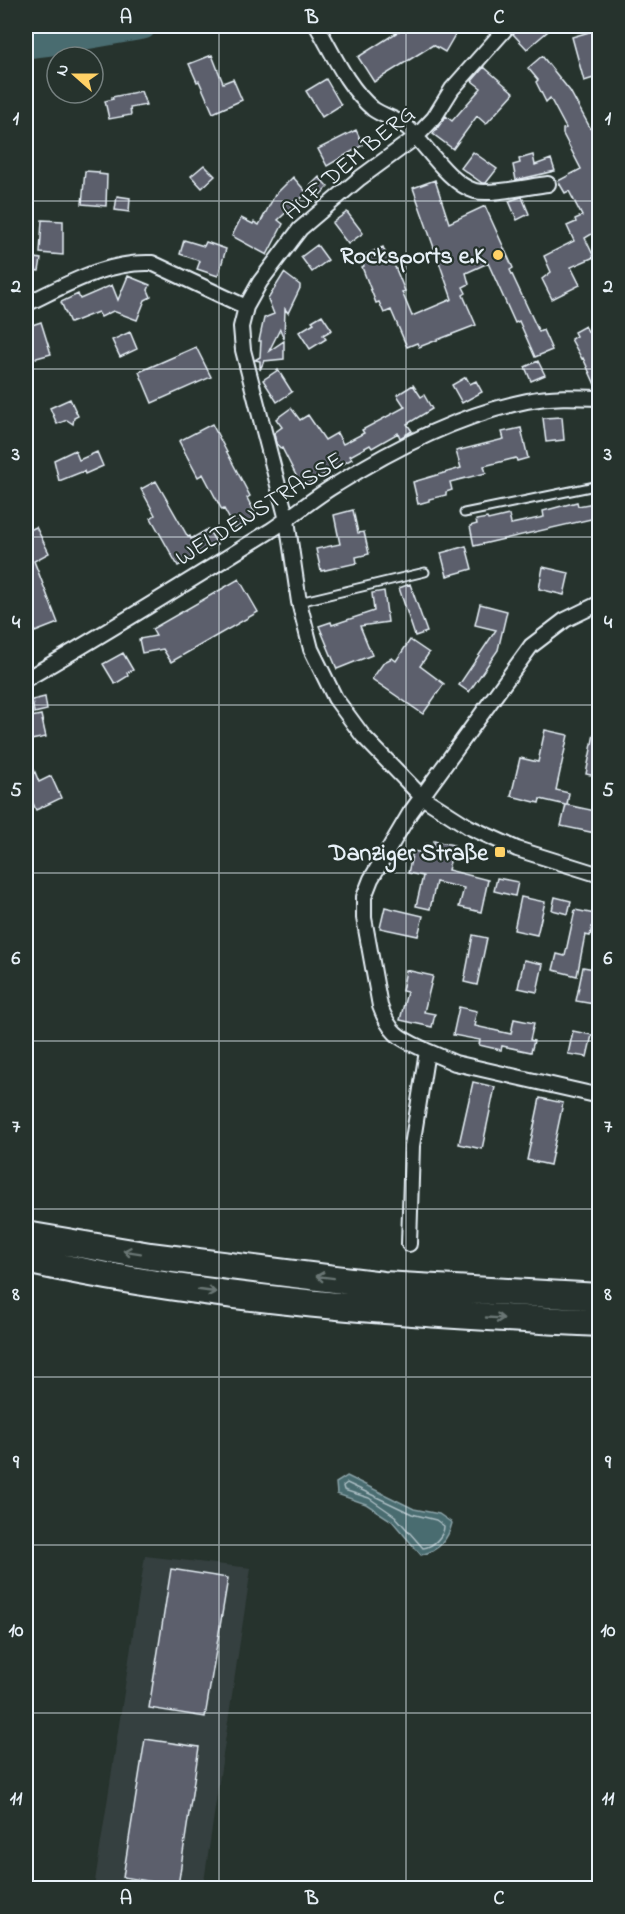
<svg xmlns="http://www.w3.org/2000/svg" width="625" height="1914" font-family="'Indie Flower',sans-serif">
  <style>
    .built { fill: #364040 }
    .water { fill: #4a6c70; stroke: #89a1a6; stroke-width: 1.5 }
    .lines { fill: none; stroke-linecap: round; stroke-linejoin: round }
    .shore { stroke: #a9bcc2; stroke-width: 1.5 }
    .river { stroke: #4a6c70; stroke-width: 27 }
    .building { fill: #5b5f6c; stroke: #e8f1f8; stroke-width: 1.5 }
    .lane-casing { stroke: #e8f1f8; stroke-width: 11 }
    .street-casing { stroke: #e8f1f8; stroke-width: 18 }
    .highway-casing { stroke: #e8f1f8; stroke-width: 30 }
    .lane { stroke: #26332d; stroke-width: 7 }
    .street { stroke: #26332d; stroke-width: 14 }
    .highway { stroke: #26332d; stroke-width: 26 }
    .oneway { stroke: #6a7674 }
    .grid { fill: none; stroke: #e8f1f8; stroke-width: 1.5; stroke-opacity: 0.55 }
    .poi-dot { fill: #ffd166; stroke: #26332d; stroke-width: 2 }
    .labels { text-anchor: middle; stroke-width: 4.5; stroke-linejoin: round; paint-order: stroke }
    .street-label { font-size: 24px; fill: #e8f1f8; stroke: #26332d }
    .poi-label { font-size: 24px; font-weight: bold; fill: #e8f1f8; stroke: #26332d; text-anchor: end }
    .neatline { fill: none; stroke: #e8f1f8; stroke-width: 2 }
    .grid-label { font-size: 20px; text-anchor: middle; font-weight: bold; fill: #e8f1f8 }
  </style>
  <rect width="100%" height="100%" fill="#26332d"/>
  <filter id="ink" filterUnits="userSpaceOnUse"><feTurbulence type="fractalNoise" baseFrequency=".0167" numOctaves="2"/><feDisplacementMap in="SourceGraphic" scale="12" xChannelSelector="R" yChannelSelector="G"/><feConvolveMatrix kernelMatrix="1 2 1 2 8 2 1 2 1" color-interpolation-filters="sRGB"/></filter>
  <g filter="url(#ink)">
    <path class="built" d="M145,1556L251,1568L203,1888H94Z"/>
    <path class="water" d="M347,1476L414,1509L439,1514L452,1523C448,1540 438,1551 421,1555L392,1521L366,1504L337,1494L336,1483Z"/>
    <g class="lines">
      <path class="shore" d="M347,1483L412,1514L436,1520L444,1526C444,1536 433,1547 423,1548L395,1516L369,1498L344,1490L343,1486Z"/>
      <path class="river" d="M26,45L51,42L143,26"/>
    </g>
    <path class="building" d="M407,26H460L445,52L433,45L374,82L358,57Z
      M520,26H554L527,49L513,34Z
      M596,30L600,42V76L584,81L572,37Z
      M212,55L223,83L233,79L242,100L213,113L199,81L197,82L189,64Z
      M542,56L570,91L600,146V229L585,238L594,257L571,267L580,285L552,299L542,279L551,272L544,256L574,241L567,226L576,222L575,219L582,216L569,191L565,193L558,181L581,169L563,134V129L566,128L550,98L546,102L536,82L538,80L528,68Z
      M484,67L514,93L486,124L477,116L453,149L433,134L446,116L452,121L481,88L472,81Z
      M326,79L341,105L322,117L306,91Z
      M141,91L146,105L130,108L131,115L109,119L105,101L113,99L112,97Z
      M356,130L363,145L327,166L318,149Z
      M473,152L497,169L486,183H482L461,168Z
      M533,155L535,165L551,159L555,171L516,180L513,165L520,163L519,159Z
      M204,165L215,176L202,188L191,176Z
      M85,171L99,172V174L107,175L106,206L82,204Z
      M293,177L307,193L278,220L283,224L267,255L232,236L241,218L253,224L254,222L259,225L275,195Z
      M319,177L328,187L319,196L310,186Z
      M435,180L449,223L485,206L513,268L510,270L539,332L543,330L552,350L535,357L519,321L515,323L488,263L466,273L469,284L463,287L466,293L463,295L476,325L419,347L417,343L407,347L391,310L384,313L379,302L376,303L362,267L364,266L360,257L383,247L387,257L390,255L405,291L402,292L412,316L452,299L413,188Z
      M117,196L130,198L129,212L115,210Z
      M522,197L529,214L517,220L509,201Z
      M347,212L363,233L348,244L332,223Z
      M42,220L63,221V255L40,253Z
      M184,240L204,246L206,242L226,249L218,276L197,269L200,261L180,254Z
      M317,245L328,260L312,272L301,257Z
      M28,257L41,259L39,271L27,270Z
      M284,273L300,285V288L288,313L285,309L284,339L280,329L269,351L284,341V359L264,361L260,370V361L255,360L260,357L261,341H259L264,318L274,314L268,299Z
      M128,276L150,285L148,290L151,297L145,300L137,320L113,311L101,317L98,312L70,323L61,302L78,294L80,299L112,285L118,300Z
      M322,315L332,330L323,335L326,339L310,349L299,332L314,323L312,321Z
      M41,322L51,354L26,361V327Z
      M585,326L600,353V389H597L583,358L582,359L571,339L576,336L574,332Z
      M130,332L137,349L120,357L112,340Z
      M196,347L211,377L152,403L139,372Z
      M538,361L545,375L531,381L525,367Z
      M278,370L292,392L277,402L263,380Z
      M466,377L470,384L476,381L482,392L462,403L452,385Z
      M413,385L421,397L424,395L432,409L407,424L412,431L400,438L398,433L372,448L370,445L350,456L352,459L302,487L282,448L281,449L276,443L274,433L282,427L276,419L291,408L300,420L308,415L325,440L337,433L343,444L364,433L362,430L405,407L397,395Z
      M70,399L78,416L74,418L73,424L67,420L57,424L50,408Z
      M562,417L564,440L546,442L543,418Z
      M212,424L250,496L247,498L257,517L235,529L224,509L222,510L203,474L198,477L179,441Z
      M521,428L528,458L517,461L516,458L484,466L486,473L450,482L452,490L446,492V495L429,499V501L418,504L413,482L461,468L456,451L504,439L502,432Z
      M75,450L79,460L97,452L103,466L85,474L84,471L59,481L54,460Z
      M156,481L188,537L190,536L191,539L208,529L217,544L178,566L151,518L155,515L141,489Z
      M577,502L578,506L600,502V517L474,546L470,526L477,524L476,520L487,518L488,520L509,515L511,524L544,517L543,511Z
      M353,510L358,533L364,532L369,554L356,557L357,563L321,571L316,549L340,544L334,515Z
      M36,527L49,553L34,561L58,623L35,632L26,608V532Z
      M466,546L472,569L447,576L441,553Z
      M543,567L569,573L564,595L539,589Z
      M239,579L258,612L171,662L163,649L142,653L139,639L156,636L152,629Z
      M410,584L427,632L415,636L399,588Z
      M384,591L388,622L360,626L372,655L337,669L319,626L331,622L332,625L374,611L372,593Z
      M480,604L507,611L498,650L469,692L459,685L496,630L475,625Z
      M410,640L429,653L420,666L444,684L423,714L372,679L384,662L392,658L396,661Z
      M123,653L133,670L127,673L128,676L115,684L103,664Z
      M45,697L47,710L34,713L32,700Z
      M41,715L46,737L26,741V718Z
      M545,730L568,735L556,790L569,793L567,805L600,812V834L561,826L566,805L540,799L539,803L511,796L520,758L538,762Z
      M594,734H600V777L586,774Z
      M26,750L39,782L51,776L61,798L36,810L26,788Z
      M434,841L454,845L448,870L488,880L481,912L459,907L464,888L436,882L430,909L416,906L423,876L408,873L413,851L424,853L426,844L434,845Z
      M497,878L518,882L515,896L494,891Z
      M521,897L545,902L537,935L514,930Z
      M555,897L571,901L568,914L552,910Z
      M385,907L423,916L418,936L380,928Z
      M575,910L595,914L590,936L585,935L577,976L553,970L557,954L565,956Z
      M473,935L487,938L477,985L464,982Z
      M524,960L543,964L537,992L518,988Z
      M583,967L600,970V1005L576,1001Z
      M406,970L433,976L424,1012L435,1014L432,1027L400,1020L407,992L402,991Z
      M459,1007L477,1011L474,1022H476L475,1026L511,1034L514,1019L534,1023L530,1040L534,1041L531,1052L502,1046L501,1050L479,1045L480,1040L453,1035Z
      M573,1031L592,1035L587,1057L568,1054Z
      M473,1082L495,1087L482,1149L459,1144Z
      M540,1098L563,1103L550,1165L527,1160Z
      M171,1569L228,1578L205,1717L149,1708Z
      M145,1739L199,1747L178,1886L123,1877Z"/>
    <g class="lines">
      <g class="lane-casing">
        <path id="lane" d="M464,513L600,485
          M299,602L425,572"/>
      </g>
      <g class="street-casing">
        <path id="street" d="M317,26C333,54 348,88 373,109C384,117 399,119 409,129C426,146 451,185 475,191C491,195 530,186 548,184
          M508,26L452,89L434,118L416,137L360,178L300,229L260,282L246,307L241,327L243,350L287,520L299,602L311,649L335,698L363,736L422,797L469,827L517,849L600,875
          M26,304C66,285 106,261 152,263L246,307
          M26,679C108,632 189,581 270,531C293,516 313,498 337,484C394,448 460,415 527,401C551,396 575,397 600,398
          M427,1051L455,1063L600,1096
          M409,1244L412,1146L427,1051C400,1038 391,1036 380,1006L364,918V897L371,879L410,813L531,646L565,620L600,603"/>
      </g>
      <g class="highway-casing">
        <path id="highway" d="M26,1235L150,1256L383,1285L600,1297
          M26,1260C214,1301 408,1314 600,1323"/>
      </g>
      <use href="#lane" class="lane"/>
      <use href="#street" class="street"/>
      <use href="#highway" class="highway"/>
    </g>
    <defs><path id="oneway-shaft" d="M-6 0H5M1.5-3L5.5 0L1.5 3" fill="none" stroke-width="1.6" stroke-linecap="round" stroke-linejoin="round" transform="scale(1.5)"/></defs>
    <g class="oneway">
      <use href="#oneway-shaft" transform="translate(132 1252) rotate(-171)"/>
      <use href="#oneway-shaft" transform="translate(325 1277) rotate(-173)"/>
      <use href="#oneway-shaft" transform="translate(207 1291) rotate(8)"/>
      <use href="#oneway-shaft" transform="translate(495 1318) rotate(3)"/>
    </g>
  </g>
  <path class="grid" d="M219,26V1888M406,26V1888M26,201H600M26,369H600M26,537H600M26,705H600M26,873H600M26,1041H600M26,1209H600M26,1377H600M26,1545H600M26,1713H600"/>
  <g class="poi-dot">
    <circle cx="498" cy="255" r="6"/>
    <rect x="494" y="846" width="12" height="12" rx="3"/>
  </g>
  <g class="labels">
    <g class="street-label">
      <text transform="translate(348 162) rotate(-40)" y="8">AUF DEM BERG</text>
      <text transform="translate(259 508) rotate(-32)" y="8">WELDENSTRASSE</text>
    </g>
    <g class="poi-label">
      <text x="486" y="263">Rocksports e.K</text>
      <text x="488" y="860">Danziger Straße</text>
    </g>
  </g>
  <rect width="625" height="1914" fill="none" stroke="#26332d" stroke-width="66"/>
  <g transform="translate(75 75) rotate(291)"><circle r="28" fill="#26332d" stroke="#747f7e" stroke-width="1.5"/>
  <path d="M0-4.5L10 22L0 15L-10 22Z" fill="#ffd166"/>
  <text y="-9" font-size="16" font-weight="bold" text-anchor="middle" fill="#e8f1f8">N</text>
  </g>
  <rect x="33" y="33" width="559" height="1848" class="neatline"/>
  <g class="grid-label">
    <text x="126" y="23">A</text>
    <text x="312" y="23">B</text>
    <text x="499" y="23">C</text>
    <text x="16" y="124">1</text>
    <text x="608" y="124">1</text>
    <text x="16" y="292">2</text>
    <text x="608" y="292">2</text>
    <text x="16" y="460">3</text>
    <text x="608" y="460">3</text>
    <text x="16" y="628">4</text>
    <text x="608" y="628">4</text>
    <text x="16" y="796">5</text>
    <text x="608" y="796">5</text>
    <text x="16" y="964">6</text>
    <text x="608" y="964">6</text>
    <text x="16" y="1132">7</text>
    <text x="608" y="1132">7</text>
    <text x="16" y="1300">8</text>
    <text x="608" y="1300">8</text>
    <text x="16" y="1468">9</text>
    <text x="608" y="1468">9</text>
    <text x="16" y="1636">10</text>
    <text x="608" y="1636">10</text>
    <text x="16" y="1804">11</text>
    <text x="608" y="1804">11</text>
    <text x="126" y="1904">A</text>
    <text x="312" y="1904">B</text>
    <text x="499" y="1904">C</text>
  </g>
</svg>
